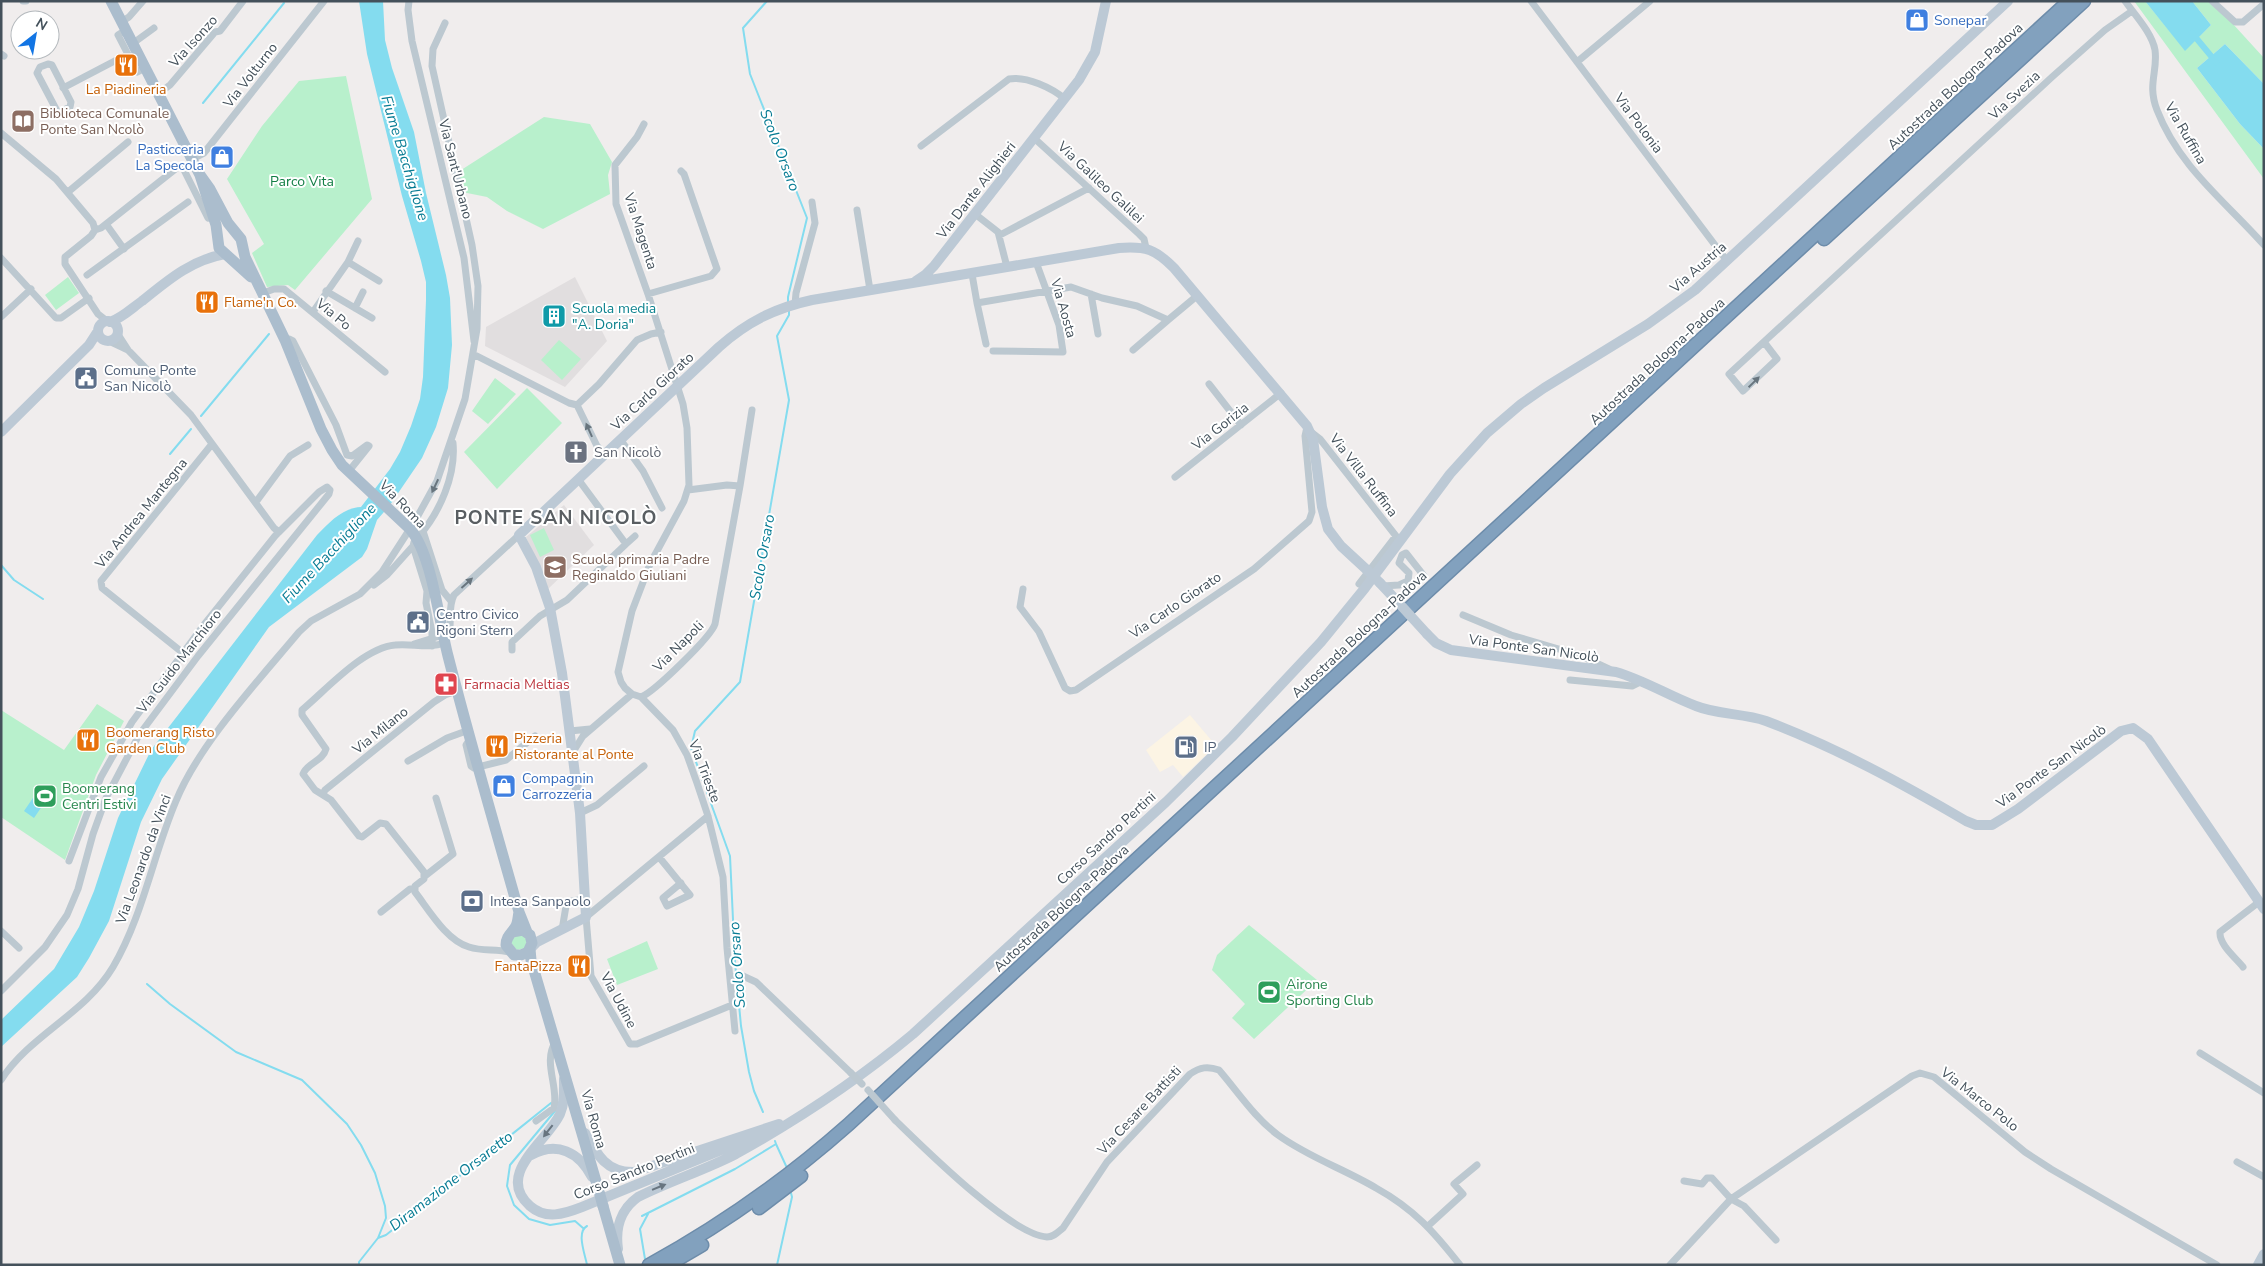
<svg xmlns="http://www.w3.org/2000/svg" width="2265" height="1266" font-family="'Nunito Sans',sans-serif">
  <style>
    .commercial { fill: #fcf4e4 }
    .education { fill: #e1dedf }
    .green { fill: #b8f0cc }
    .water { fill: #84dcef }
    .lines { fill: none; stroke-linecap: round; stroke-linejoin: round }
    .stream { stroke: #84dcef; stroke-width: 2 }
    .canal { stroke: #84dcef; stroke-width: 6 }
    .highway-casing { stroke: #6d8caa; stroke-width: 15 }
    .street { stroke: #bcc8d0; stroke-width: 7 }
    .secondary { stroke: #bcc9d5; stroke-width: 10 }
    .primary { stroke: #abbdcd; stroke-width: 11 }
    .highway { stroke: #82a1be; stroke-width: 12 }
    .street-bridge { stroke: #bcc8d0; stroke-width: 7 }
    .secondary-bridge { stroke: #bcc9d5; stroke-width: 10 }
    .primary-bridge { stroke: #abbdcd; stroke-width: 11 }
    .oneway { fill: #68757e }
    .oneway2 { fill: #687580 }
    .labels { text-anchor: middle; stroke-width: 4; stroke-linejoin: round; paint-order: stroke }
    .shop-label { font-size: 14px; fill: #366cbe; stroke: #fff; text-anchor: start }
    .street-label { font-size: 14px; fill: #44515b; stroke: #fff }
    .food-label { font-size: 14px; fill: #c56008; stroke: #fff; text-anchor: start }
    .education-label { font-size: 14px; fill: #785e54; stroke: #fff; text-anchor: start }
    .park-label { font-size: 14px; fill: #137e45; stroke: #fff }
    .culture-label { font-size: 14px; fill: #0d838f; stroke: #fff; text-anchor: start }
    .service-label { font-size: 14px; fill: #4e5e75; stroke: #fff; text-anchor: start }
    .worship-label { font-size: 14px; fill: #5b616d; stroke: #fff; text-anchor: start }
    .health-label { font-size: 14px; fill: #be3a42; stroke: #fff; text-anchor: start }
    .leisure-label { font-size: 14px; fill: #27864d; stroke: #fff; text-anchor: start }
    .water-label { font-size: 15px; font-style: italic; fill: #087c94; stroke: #fff }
    .district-label { font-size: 19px; font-weight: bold; letter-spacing: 1px; fill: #595e62; stroke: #fff }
  </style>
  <rect width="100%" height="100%" fill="#f0eded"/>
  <path class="commercial" d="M1190,715L1212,741V749L1183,777L1173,765L1160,772L1146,750Z"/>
  <path class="education" d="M575,277L607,341L565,387L485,346L486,327Z
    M564,505L594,545L548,589L526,537Z"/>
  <path class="green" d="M2134,1H2145L2185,50L2211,25L2192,1H2212L2264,58V84L2225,44L2197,68L2240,124L2264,149V179Z
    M346,76L372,199L295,290L288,285L267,287L252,253L264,244L227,179L262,126L299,81Z
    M544,117L590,124L612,162L608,175L610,194L543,229L507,211L487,197L462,192L458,172Z
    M68,277L79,293L56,310L45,295Z
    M559,340L581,359L562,380L541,360Z
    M495,378L516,394L488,424L472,411Z
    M527,388L562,423L497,489L464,452Z
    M544,528L554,550L540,557L530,535Z
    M97,704L124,721L96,775L65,860L1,817V710L64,750Z
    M1249,925L1317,980L1254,1039L1232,1018L1245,1004L1212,970L1217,955Z
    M519,935L524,936L527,941L525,948L517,950L511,943L513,938Z
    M647,941L658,969L617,985L607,959Z"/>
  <path class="water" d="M359,1H383L385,40L392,68L414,132L426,193L446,275L450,298L452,345L448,388L436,427L422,458L390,505L377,520L367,549L362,557L269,627L162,779L141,822L109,921L89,958L77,977L1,1047V1020L54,969L79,927L94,891L118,818L151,750L317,535C330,522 342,508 361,507L390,469L400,452L411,426L420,399L423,377L426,300V282L421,261L402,196L367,54Z
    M2145,1H2192L2211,25L2185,51Z
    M2225,44L2264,84V149L2240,124L2197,68Z
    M37,792L47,799L34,818L24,811Z"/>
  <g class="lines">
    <path class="stream" d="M767,1L743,28L750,74L807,218L788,297V303
      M203,103L284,3
      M201,416L269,334
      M170,454L191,429
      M1,565L14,580L43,599
      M147,984L170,1004L236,1052L302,1080L347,1124L361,1145L375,1173L385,1206L386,1218L378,1238
      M555,1111L510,1165L507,1186L514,1205L529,1219L550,1225L575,1221L583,1228
      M763,1112L754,1091L749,1072L741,1026L735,962L730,856L691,748L695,731L740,682L789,400L777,336L789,315V311
      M776,1144L787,1168
      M642,1216L735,1169L776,1144L775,1141
      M587,1226C576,1232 585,1254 587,1265
      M645,1259L640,1229L648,1214
      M359,1265V1262L378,1238L386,1235L551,1103
      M777,1265L792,1197L791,1193"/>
    <path class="canal" d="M2192,33L2216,62"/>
    <g class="highway-casing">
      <path id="highway" d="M1824,239L2084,1
        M759,1208L801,1176
        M649,1265C722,1225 787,1179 849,1124L2069,1
        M668,1265L702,1245"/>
    </g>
    <path class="street" d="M23,1H26
      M409,1L408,10L412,41L464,258L474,341
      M1531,1L1727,261
      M2125,1C2135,15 2152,33 2155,50C2158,72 2147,84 2157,110C2179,167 2225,201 2264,245
      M2212,1L2235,22H2243L2264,4
      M121,22L129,17L143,1
      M126,30L118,35L137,72L145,68
      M132,44L154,28
      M1,54L4,56
      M1577,62L1650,1
      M48,64L52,65L71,102L70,107L60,112L57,111L37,73L40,67Z
      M63,88L128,54
      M158,94L170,85L215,32L220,31L243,1
      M644,124L637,137L615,165L616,204L648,294L683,404L687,428L689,485L684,501L650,564L632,611L618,672L621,682L625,688L632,694L641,697L673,730L687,755L697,783L708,816L723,877L727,948L735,1031
      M1,133L56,179L93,223L95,230
      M1034,138L1139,234L1144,239L1146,248
      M921,146L1009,79C1027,76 1052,88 1065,99
      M192,159L204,153L324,1
      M68,192L128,142
      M857,210L870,290
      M975,214L998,232L1007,267
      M106,224L124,249
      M1000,235L1089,188
      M1,258L56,318H61L89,298
      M348,262L379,281
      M972,274L977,303L1071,287L1102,298L1137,306L1168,320L1198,295
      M87,275L188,202
      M326,291L372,318
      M263,293L274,289H284L385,372
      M648,294L711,276L717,269L684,174L681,171
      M1091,294L1098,334
      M977,303L986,344
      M795,304L796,293L815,223L812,202
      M355,308L363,292
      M313,312L348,262L358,241
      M1,317L31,289
      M107,321L98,314L65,264V257L91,236L95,230L101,228L178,167L183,168L208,218
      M117,333L128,350L191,415L274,528L279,532
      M285,340L289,339L293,341L336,425L347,455L352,456L367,445L369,446
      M109,341L128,350
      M1764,342L1777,359L1743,391L1729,374L2052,77L2105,30L2132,11
      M1133,350L1168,320
      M993,351L1063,352L1059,325L1036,262
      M473,354L569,403L577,405L597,446L605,454
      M1209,384L1241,425
      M577,405L599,384L637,340L651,334L661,332
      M1311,432L1320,439L1396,536L1359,584
      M620,439L643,471L662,508
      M349,471L369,446
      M1175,477L1281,393
      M740,486L752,410
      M256,502L290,456L308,445
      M423,531L442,590L451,601
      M419,536C440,512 456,475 453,443
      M414,542L413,546L427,591L426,603L432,632V646
      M626,544L635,536
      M374,585L387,575L413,546
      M1383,586L1399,585L1408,581L1409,573L1399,563L1402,555L1406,553L1424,576
      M1023,589L1020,607L1039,632L1065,688L1070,691L1076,690L1254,569L1309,521L1312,512L1305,436L1307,427
      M1463,615L1511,635L1579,655L1609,669
      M445,642C455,627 446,610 454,595L519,535
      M445,643C427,649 412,643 395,645C363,648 326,690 302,710V715L326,749C323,761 307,763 303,774L315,790L331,800L359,836L362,837L380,823L386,824L424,872V879L415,886V892C429,910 446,940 469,947C484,952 497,948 512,953
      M414,644L443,635
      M512,650V642L540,616L567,600L626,544L578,479
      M183,653L102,588L101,581L212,444
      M1570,680L1632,686L1642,681
      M641,697C654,692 711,637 715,624L740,486L727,485L688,490
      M570,731L590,729
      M470,739L466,745L471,766L474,768L506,760L535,736
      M573,752L583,736L632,694
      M408,761L447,738L469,730
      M323,794L325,790L434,702L445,695L457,691
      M580,813L597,805L644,766
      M708,816L586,917L591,976L630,1044H637L732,1005
      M659,857L690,895L667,906L663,898L681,883
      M425,876L453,854L436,798
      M381,912L410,889H414
      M562,930L566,906L572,901L585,899
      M1,931L19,948
      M2243,967C2236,958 2219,945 2220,932L2259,902
      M730,977L743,976L756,982L851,1073
      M1,991L45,947L67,915L78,889L93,834L106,798L139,735L198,656L329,494L330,490L327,487L319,492L275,536L203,626L132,722L101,777L69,861
      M2200,1053L2264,1093
      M1,1080C30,1035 85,1014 113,967C143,916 153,855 176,801C199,744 259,680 299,632L311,621L360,594L382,572L415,521L437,481L465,399L477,329L478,286L472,245L432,66L433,49L445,23
      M895,1120C923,1147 1011,1235 1047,1237C1054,1237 1058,1232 1063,1228L1107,1162L1190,1074C1200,1067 1208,1066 1219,1070C1238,1092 1255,1118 1278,1135C1308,1157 1344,1169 1376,1188C1414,1209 1434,1232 1460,1265
      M536,1121L554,1108C559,1086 542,1062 556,1041
      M2237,1162L2264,1177
      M1684,1181L1702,1184L1707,1178H1712L1731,1199L1744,1206L1776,1240
      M1428,1226L1463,1194L1454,1184L1477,1165
      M1670,1265L1731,1199L1912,1076L1920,1073L1934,1077L2025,1152L2051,1169L2217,1265"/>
    <path class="secondary" d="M916,281L925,275L934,266L1079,80L1095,52L1106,1
      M98 331a10 10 0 1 1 20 0a10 10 0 1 1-20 0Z
      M110,322C122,318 132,308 142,301C168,280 191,260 225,254
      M1,432L89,345L98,331
      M1380,583L1396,600
      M1427,634L1436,643L1451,650L1616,672C1644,680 1669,696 1696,706C1718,715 1744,713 1766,721C1837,748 1901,783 1966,821L1976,825H1992L2018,809L2121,731L2133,728L2148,739L2264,909
      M531,948L537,942L586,917L580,813L562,673L550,608L536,567L519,535L719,347C747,322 775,308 812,300L1119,248C1146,246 1155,249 1174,268L1307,426L1313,439L1322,507L1328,529L1341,546L1367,570
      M564,1079C564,1090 565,1103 560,1114C548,1141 494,1174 530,1206C546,1220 564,1214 582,1207L755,1136
      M585,1133C597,1155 607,1173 634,1172L779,1124
      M531,1155C557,1141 579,1152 592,1177
      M618,1249C615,1228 621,1209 638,1197C670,1181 705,1170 736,1154C799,1119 858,1080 913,1034L1166,802L1232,737L1321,642L1365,588L1450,474L1487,433L1521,404L1544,388L1648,324L1695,290L2008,1
      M2258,1265L2264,1254"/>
    <path class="primary" d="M111,1L200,175L216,225L219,248L251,277
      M200,175L210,189L228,223L241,239L245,257L285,340L321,429L332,450L342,465L410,529C432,554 439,622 448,656C470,742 495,827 519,912L527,932
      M512,932L523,930L530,935L532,943L528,952L521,955H514L506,945C506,936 512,933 516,926C518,922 518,917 519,912
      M530,949L531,960L598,1188
      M603,1206L620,1265"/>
    <use href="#highway" class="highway"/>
    <path class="street-bridge" d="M851,1073L862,1084
      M868,1090L895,1120"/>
    <path class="secondary-bridge" d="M1367,570L1380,583
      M1396,600L1427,634"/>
    <path class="primary-bridge" d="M598,1188L603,1206"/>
  </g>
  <defs><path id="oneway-solid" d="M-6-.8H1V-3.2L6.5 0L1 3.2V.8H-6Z" transform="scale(1.25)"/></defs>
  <g class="oneway">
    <use href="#oneway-solid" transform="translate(1754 382) rotate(-44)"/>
    <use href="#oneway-solid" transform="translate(589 430) rotate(-114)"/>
    <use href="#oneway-solid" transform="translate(435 486) rotate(115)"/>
    <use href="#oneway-solid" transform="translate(467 583) rotate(-42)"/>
  </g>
  <g class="oneway2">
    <use href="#oneway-solid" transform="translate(548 1131) rotate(128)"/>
    <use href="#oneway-solid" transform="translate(659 1187) rotate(-22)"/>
  </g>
  <defs>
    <g id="shop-square" transform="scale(1.25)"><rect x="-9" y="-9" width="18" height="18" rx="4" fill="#3f7fe0" stroke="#fff"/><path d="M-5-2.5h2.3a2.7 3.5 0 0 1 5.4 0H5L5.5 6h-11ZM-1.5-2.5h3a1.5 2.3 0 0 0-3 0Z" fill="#fff"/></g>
    <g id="restaurant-square" transform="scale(1.25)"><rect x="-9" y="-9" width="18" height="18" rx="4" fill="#e8710a" stroke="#fff"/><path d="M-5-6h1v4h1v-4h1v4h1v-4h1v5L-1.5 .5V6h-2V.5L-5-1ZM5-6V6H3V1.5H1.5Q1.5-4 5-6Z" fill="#fff"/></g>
    <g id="library-square" transform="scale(1.25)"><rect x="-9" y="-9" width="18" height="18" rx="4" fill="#8d6e63" stroke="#fff"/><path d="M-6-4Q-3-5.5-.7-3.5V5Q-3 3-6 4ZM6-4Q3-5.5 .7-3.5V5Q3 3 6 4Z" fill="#fff"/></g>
    <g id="building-square" transform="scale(1.25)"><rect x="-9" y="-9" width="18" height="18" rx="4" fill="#0f9aa8" stroke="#fff"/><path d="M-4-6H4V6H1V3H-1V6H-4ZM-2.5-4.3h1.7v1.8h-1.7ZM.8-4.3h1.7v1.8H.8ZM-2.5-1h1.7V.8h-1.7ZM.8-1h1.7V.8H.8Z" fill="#fff"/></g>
    <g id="civic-square" transform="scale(1.25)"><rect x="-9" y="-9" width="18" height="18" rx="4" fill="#5c6f8a" stroke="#fff"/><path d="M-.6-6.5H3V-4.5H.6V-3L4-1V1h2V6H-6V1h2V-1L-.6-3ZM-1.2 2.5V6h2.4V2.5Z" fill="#fff"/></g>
    <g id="church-square" transform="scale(1.25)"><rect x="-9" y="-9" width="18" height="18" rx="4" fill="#6b7280" stroke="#fff"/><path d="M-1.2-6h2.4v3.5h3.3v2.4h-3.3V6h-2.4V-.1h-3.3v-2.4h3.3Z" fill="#fff"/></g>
    <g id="school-square" transform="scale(1.25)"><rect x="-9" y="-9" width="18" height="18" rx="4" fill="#8d6e63" stroke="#fff"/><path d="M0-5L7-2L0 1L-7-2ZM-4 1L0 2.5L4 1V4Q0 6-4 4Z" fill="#fff"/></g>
    <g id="pharmacy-square" transform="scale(1.25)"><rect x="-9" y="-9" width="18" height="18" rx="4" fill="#e0444e" stroke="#fff"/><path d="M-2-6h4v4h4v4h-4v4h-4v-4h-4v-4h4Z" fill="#fff"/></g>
    <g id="fuel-square" transform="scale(1.25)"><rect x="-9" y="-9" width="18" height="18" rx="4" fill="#5c6f8a" stroke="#fff"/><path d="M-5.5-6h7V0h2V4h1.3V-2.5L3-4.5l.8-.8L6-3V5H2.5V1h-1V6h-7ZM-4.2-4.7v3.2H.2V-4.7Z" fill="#fff"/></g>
    <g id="stadium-square" transform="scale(1.25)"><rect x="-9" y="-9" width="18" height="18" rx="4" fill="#2e9e5b" stroke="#fff"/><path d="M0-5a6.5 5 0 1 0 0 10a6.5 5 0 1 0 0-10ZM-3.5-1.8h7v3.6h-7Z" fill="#fff"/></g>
    <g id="bank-square" transform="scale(1.25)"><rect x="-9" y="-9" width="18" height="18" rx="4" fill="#5c6f8a" stroke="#fff"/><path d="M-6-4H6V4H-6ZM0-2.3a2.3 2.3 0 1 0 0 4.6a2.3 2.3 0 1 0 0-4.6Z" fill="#fff"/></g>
  </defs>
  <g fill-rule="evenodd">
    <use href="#shop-square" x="1917" y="20"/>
    <use href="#restaurant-square" x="126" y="65"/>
    <use href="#library-square" x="23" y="121"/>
    <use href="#shop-square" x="222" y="157"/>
    <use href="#restaurant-square" x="207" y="302"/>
    <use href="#building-square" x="554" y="316"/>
    <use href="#civic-square" x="86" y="378"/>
    <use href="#church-square" x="576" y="452"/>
    <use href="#school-square" x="555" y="567"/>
    <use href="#civic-square" x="418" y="622"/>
    <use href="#pharmacy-square" x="446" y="684"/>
    <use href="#restaurant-square" x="88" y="740"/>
    <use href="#restaurant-square" x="497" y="746"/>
    <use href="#fuel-square" x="1186" y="747"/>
    <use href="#shop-square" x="504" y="786"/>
    <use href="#stadium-square" x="45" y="796"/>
    <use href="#bank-square" x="472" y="901"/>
    <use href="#restaurant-square" x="579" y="966"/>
    <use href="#stadium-square" x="1269" y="992"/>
  </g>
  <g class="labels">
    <g class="shop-label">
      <text x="1934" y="25">Sonepar</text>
      <text x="204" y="154" text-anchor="end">Pasticceria<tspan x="204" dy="16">La Specola</tspan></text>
      <text x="522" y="783">Compagnin<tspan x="522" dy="16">Carrozzeria</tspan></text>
    </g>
    <g class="street-label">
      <text transform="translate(193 41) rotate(-48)" y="5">Via Isonzo</text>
      <text transform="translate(250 75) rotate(-52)" y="5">Via Volturno</text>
      <text transform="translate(1955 86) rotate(-43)" y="5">Autostrada Bologna-Padova</text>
      <text transform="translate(2014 95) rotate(-43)" y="5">Via Svezia</text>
      <text transform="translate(1639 123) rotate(53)" y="5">Via Polonia</text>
      <text transform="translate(2186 133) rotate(60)" y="5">Via Ruffina</text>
      <text transform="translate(456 169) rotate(76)" y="5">Via Sant'Urbano</text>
      <text transform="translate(1101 182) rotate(43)" y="5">Via Galileo Galilei</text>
      <text transform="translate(976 190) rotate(-52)" y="5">Via Dante Alighieri</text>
      <text transform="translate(641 231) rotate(72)" y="5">Via Magenta</text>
      <text transform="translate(1698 267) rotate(-41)" y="5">Via Austria</text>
      <text transform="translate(1064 308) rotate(74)" y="5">Via Aosta</text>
      <text transform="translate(334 314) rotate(40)" y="5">Via Po</text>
      <text transform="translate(1657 361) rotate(-43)" y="5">Autostrada Bologna-Padova</text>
      <text transform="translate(652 391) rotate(-43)" y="5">Via Carlo Giorato</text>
      <text transform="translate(1220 426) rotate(-38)" y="5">Via Gorizia</text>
      <text transform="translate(1364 475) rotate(52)" y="5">Via Villa Ruffina</text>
      <text transform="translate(403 504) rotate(46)" y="5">Via Roma</text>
      <text transform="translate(141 513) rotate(-51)" y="5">Via Andrea Mantegna</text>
      <text transform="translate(1175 605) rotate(-34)" y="5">Via Carlo Giorato</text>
      <text transform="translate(1359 634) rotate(-43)" y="5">Autostrada Bologna-Padova</text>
      <text transform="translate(678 646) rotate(-45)" y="5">Via Napoli</text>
      <text transform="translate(1534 648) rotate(8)" y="5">Via Ponte San Nicolò</text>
      <text transform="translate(179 661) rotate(-52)" y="5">Via Guido Marchioro</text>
      <text transform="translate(380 730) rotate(-39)" y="5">Via Milano</text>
      <text transform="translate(2051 766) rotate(-36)" y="5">Via Ponte San Nicolò</text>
      <text transform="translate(705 771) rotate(69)" y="5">Via Trieste</text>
      <text transform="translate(1106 838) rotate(-43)" y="5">Corso Sandro Pertini</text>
      <text transform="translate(143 859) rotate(-70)" y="5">Via Leonardo da Vinci</text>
      <text transform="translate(1061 908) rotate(-43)" y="5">Autostrada Bologna-Padova</text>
      <text transform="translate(619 1000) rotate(62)" y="5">Via Udine</text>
      <text transform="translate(1980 1099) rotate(38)" y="5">Via Marco Polo</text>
      <text transform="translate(1139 1110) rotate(-47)" y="5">Via Cesare Battisti</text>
      <text transform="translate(594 1119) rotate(74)" y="5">Via Roma</text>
      <text transform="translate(634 1171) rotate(-22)" y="5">Corso Sandro Pertini</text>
    </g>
    <g class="food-label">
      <text x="126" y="94" text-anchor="middle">La Piadineria</text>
      <text x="224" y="307">Flame'n Co.</text>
      <text x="106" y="737">Boomerang Risto<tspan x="106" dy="16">Garden Club</tspan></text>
      <text x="514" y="743">Pizzeria<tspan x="514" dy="16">Ristorante al Ponte</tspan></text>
      <text x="562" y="971" text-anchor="end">FantaPizza</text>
    </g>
    <g class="education-label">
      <text x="40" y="118">Biblioteca Comunale<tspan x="40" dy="16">Ponte San Ncolò</tspan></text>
      <text x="572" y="564">Scuola primaria Padre<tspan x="572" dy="16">Reginaldo Giuliani</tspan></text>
    </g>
    <g class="park-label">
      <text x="302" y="186">Parco Vita</text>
    </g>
    <g class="culture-label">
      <text x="572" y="313">Scuola media<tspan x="572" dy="16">"A. Doria"</tspan></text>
    </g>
    <g class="service-label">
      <text x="104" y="375">Comune Ponte<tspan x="104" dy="16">San Nicolò</tspan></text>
      <text x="436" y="619">Centro Civico<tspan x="436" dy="16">Rigoni Stern</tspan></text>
      <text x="1204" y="752">IP</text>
      <text x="490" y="906">Intesa Sanpaolo</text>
    </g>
    <g class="worship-label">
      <text x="594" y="457">San Nicolò</text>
    </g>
    <g class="health-label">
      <text x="464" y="689">Farmacia Meltias</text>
    </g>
    <g class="leisure-label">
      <text x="62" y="793">Boomerang<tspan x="62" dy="16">Centri Estivi</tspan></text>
      <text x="1286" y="989">Airone<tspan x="1286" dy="16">Sporting Club</tspan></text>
    </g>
    <g class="water-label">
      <text transform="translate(780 150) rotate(69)" y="5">Scolo Orsaro</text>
      <text transform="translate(405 158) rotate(73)" y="5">Fiume Bacchiglione</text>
      <text transform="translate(329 553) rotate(-47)" y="5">Fiume Bacchiglione</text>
      <text transform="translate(762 557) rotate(-80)" y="5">Scolo Orsaro</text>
      <text transform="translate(737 965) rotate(-94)" y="5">Scolo Orsaro</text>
      <text transform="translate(451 1181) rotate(-38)" y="5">Diramazione Orsaretto</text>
    </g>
    <g class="district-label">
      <text x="556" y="524">PONTE SAN NICOLÒ</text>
    </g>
  </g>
  <rect width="2265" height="1266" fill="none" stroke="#44515b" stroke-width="5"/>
  <g transform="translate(35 35) rotate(31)"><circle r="24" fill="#ffffff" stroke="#b4b9bd"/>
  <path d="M0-4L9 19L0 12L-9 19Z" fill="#1275e4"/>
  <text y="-8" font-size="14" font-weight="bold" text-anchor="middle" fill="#44515b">N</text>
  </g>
</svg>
